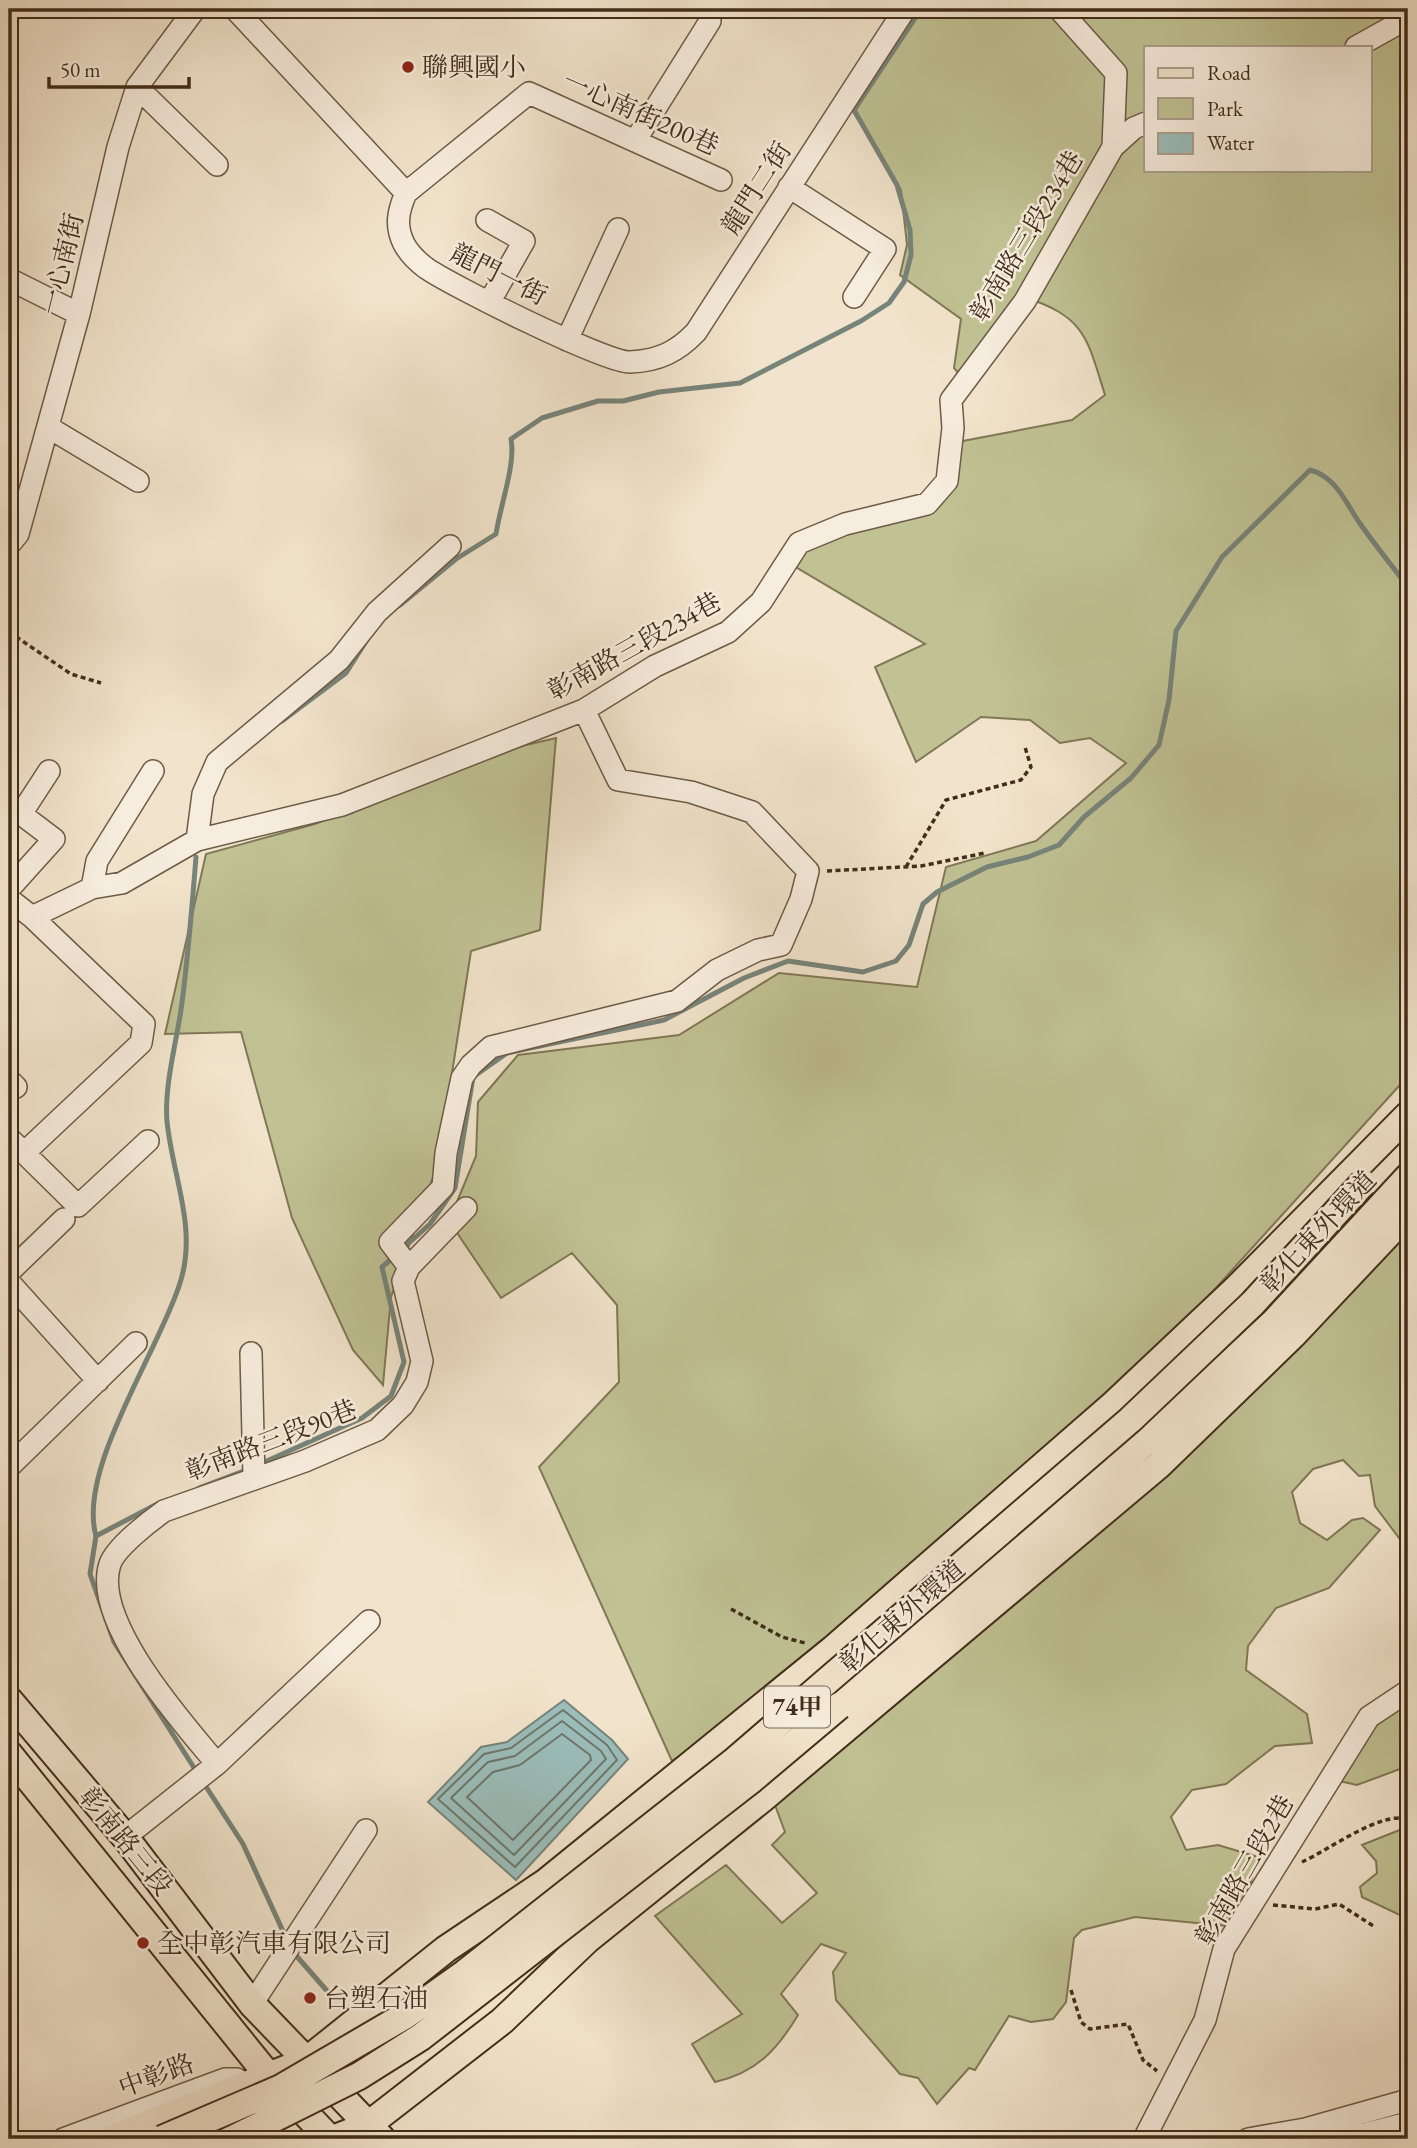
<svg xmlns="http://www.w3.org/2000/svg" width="1417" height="2148" font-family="'EB Garamond','Noto Serif TC',serif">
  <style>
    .green { fill: #c0c294; stroke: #807856; stroke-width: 2; fill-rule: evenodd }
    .water { fill: #9bbebb; stroke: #77847a; stroke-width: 2 }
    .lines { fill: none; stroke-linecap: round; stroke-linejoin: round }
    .shore { stroke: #6e766a; stroke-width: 2 }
    .stream { stroke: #77847a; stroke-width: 5 }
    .minor-casing { stroke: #6d5b46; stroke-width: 24 }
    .major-casing { stroke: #412d19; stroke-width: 30 }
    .path { stroke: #412d19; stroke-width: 3.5; stroke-dasharray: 5 3.5; stroke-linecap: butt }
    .minor { stroke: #f7edde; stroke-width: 21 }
    .major { stroke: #f2e4cc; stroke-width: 26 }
    .major-bridge-casing { stroke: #412d19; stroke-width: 30; stroke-linecap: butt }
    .major-bridge { stroke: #f2e4cc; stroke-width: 26 }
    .poi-dot { fill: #8f2418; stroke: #f7edde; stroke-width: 2.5 }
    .labels { text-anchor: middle; stroke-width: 5; stroke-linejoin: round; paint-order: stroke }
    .shield { fill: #f7edde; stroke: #786754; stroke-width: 2 }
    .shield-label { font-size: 24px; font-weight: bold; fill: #412d19 }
    .poi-label { font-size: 26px; fill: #412d19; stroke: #f7edde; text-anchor: start }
    .street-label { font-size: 26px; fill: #412d19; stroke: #f7edde }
  </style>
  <rect width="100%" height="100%" fill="#f2e4cc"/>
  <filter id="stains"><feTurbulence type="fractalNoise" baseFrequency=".00286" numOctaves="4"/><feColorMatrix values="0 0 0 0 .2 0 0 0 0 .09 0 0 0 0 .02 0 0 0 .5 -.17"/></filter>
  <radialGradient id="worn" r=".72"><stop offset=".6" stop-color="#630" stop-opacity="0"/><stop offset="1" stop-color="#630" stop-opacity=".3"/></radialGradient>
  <path class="green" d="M896,9H1408V1076L1185,1322L796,1676L672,1761L539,1467L619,1382L617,1305L572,1253L501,1298L449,1221L476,1156L478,1102L518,1055L679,1035L779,973L917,987L946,867L1036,841L1126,763L1090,738L1060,743L1030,720L981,717L916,762L875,667L925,644L784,560L928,495L963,441L1072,420L1105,395C1087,338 1086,317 1024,297L964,380L954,368L961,319L900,275L907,245L901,190L843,95ZM1146,47H1370V170H1146Z
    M556,738L540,930L471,951L438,1163L391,1297L383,1385L353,1350L292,1218L241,1032L165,1034L206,854L315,824L488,754Z
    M1408,1206V1561L1402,1542L1375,1506L1370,1475L1359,1476L1343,1460L1313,1469L1292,1492L1300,1523L1327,1540L1352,1520L1363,1518L1380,1530L1329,1588L1276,1608L1248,1646L1246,1670L1307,1714L1312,1743L1275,1746L1226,1784L1192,1790L1171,1817L1186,1850L1218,1845L1258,1857L1246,1899L1227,1926L1135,1917L1082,1930L1074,1938L1066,2002L1053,2019L1031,2022L1009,2016L975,2070L969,2068L937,2104L918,2078L900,2074L836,2000L833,1972L846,1953L821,1944L781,1994L798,2015C777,2050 756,2073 715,2082L692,2044L742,2014L655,1916L726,1865L782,1923L817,1893L772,1845L785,1832L775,1805Z
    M1408,1697V1766L1357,1785L1335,1780L1364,1734Z
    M1402,1829L1408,1830V1919L1362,1897L1360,1887L1377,1873L1376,1861L1362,1845Z"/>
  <path class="water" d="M564,1700L612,1740L628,1759L516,1880L428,1802L481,1747L507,1742Z"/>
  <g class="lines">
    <path class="shore" d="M563,1710L607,1745L617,1760L515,1867L438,1799L484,1754L511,1748Z
      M562,1721L601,1751L606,1759L514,1855L451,1798L488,1762L515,1756Z
      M562,1734L590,1755L591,1760L513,1840L467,1797L493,1772L520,1765Z"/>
    <path class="stream" d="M400,605L456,559L496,534C500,506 516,464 511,439L542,418L598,401H623L659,392L740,383L861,321L889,303L904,282L911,255L910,230L897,185L854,110L921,9
      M282,721L346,673L365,643
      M402,1249L430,1224L455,1188L473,1077L507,1053L664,1020L744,978L788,961L863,972L896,961L909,945L923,904L937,892L987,867L1028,857L1059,845L1084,817L1131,778L1159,745L1169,700L1176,631L1222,557L1310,470C1337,477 1346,504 1361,525C1376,546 1392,566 1408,587
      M258,1465L362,1418L391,1396L404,1362L382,1267L395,1256
      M199,1488L249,1469
      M161,1502L96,1536L90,1574L114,1642L198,1774
      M96,1536C77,1469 159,1351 180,1283C198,1228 172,1175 167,1121C164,1088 176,1043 181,1010C188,959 192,908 196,857
      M203,1782L243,1844L287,1940
      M293,1952L328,1992
      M1361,2124L1408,2111
      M1323,2134L1345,2129"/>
    <g class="minor-casing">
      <path id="minor" d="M235,9L406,193
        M1059,9L1116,73L1113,147
        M1356,47L1408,18
        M137,87L217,165
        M635,141L710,21
        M721,180L529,93L406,193C398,211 395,226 404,244C409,253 418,262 426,268C450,285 606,363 630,362C658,361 677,352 696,332L905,9
        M789,187L885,249L854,297
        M487,220L524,241L490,301
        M9,279L79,314
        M567,340L618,229
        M48,427L138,481
        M9,545L18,534L79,314L118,147L137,87L195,9
        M197,840L203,794L217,762L339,660L377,612L450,546
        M92,888L97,861L153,771
        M9,889L54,839L21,814L49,771
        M9,899L32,917L144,1024L141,1043L24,1153
        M32,917L92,888L122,883L197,840L342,805L584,710L655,666L728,632L761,602L799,543L845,524L927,504L947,481L953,428L951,400L1025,301L1113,147L1134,128L1146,123
        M9,1080L16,1087
        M9,1138L78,1206L148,1141
        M409,1267L466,1208
        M9,1272L64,1219
        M9,1282L98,1381
        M251,1353L254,1478
        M9,1467L136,1343
        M217,1764C183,1723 91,1621 110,1564C116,1547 150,1521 164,1511L305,1461L377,1430L403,1405L417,1382L422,1361L403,1281L409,1267L390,1242L443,1187L446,1153L462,1078L471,1065L491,1047L677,1001L717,970L758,950L781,945L801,899L808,871L752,812L691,792L618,780L584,710
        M125,1837L217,1764L369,1621
        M252,2004L366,1830
        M63,2139L225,2079H237
        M1144,2139L1205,2020L1224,1949L1369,1717L1408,1691
        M1248,2139L1305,2129L1408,2100
        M1345,2139L1408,2123"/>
    </g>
    <g class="major-casing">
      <path id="major" d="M9,1700L125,1837L252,2004L382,2139
        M839,1706L1148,1440L1274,1322L1408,1177
        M9,1754L263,2069L330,2139
        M110,2139L306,2061L446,1949L546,1882L833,1649L1115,1403L1237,1288L1408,1115
        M333,2139L368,2125L502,2021L588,1939L762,1799L1159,1465L1293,1335L1408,1213"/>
    </g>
    <path class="path" d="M9,632L71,674L101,683
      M906,867L946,800L1021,780L1031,767L1025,747
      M827,871L921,866L985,853
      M731,1609L782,1637L805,1643
      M1302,1862C1329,1850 1380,1811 1408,1819
      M1273,1905L1315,1909L1339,1904L1375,1927
      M1071,1990L1081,2022L1090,2029L1128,2024L1143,2060L1157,2071"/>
    <use href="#minor" class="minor"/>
    <use href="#major" class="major"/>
    <g class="major-bridge-casing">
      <path id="major-bridge" d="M162,2139L281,2088L406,2015L465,1973L733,1762L1130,1420L1253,1303L1363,1183
        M233,2139L359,2076L421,2037L750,1781L839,1706"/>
    </g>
    <use href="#major-bridge" class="major-bridge"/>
  </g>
  <g class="poi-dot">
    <circle cx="408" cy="67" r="7"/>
    <circle cx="143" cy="1943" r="7"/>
    <circle cx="310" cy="1998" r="7"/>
  </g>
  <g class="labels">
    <rect class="shield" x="764" y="1686.5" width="66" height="41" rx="5"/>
    <g class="shield-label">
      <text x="797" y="1715">74甲</text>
    </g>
    <g class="poi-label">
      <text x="422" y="76">聯興國小</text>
      <text x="157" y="1952">全中彰汽車有限公司</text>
      <text x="324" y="2007">台塑石油</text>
    </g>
    <g class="street-label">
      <text transform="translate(641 113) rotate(24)" y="9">一心南街200巷</text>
      <text transform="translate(756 188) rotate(-57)" y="9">龍門二街</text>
      <text transform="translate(1026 236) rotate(-59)" y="9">彰南路三段234巷</text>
      <text transform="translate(62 264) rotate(-76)" y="9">一心南街</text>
      <text transform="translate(499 274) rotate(27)" y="9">龍門一街</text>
      <text transform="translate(634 646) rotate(-29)" y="9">彰南路三段234巷</text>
      <text transform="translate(1318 1232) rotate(-47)" y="9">彰化東外環道</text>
      <text transform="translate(271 1440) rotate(-21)" y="9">彰南路三段90巷</text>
      <text transform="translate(902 1616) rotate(-41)" y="9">彰化東外環道</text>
      <text transform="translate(126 1841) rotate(51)" y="9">彰南路三段</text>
      <text transform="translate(1244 1870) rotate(-60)" y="9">彰南路三段2巷</text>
      <text transform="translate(156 2075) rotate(-20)" y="9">中彰路</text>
    </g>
  </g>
  <rect width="1417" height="2148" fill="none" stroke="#f2e4cc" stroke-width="35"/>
  <rect x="10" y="10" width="1396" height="2127" fill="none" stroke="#412d19" stroke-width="3.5"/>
  <rect x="18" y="18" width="1382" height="2113" fill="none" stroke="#412d19" stroke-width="2"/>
  <rect x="1144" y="46" width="228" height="126" fill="#f7edde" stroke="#aea08f" stroke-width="2"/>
  <rect x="1158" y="68" width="35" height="10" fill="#f2e4cc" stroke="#aea08f" stroke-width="2"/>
  <text x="1207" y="80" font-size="21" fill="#412d19">Road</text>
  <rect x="1158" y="98" width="35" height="21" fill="#c0c294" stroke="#aea08f" stroke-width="2"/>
  <text x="1207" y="116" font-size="21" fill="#412d19">Park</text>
  <rect x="1158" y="133" width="35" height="21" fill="#9bbebb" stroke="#aea08f" stroke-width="2"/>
  <text x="1207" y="150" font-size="21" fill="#412d19">Water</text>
  <path d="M49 77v10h140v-10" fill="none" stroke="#412d19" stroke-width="3.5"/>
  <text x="60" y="77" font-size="21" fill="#412d19" stroke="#f7edde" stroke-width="5" paint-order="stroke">50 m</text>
  <rect width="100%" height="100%" filter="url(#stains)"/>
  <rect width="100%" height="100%" fill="url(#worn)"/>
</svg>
